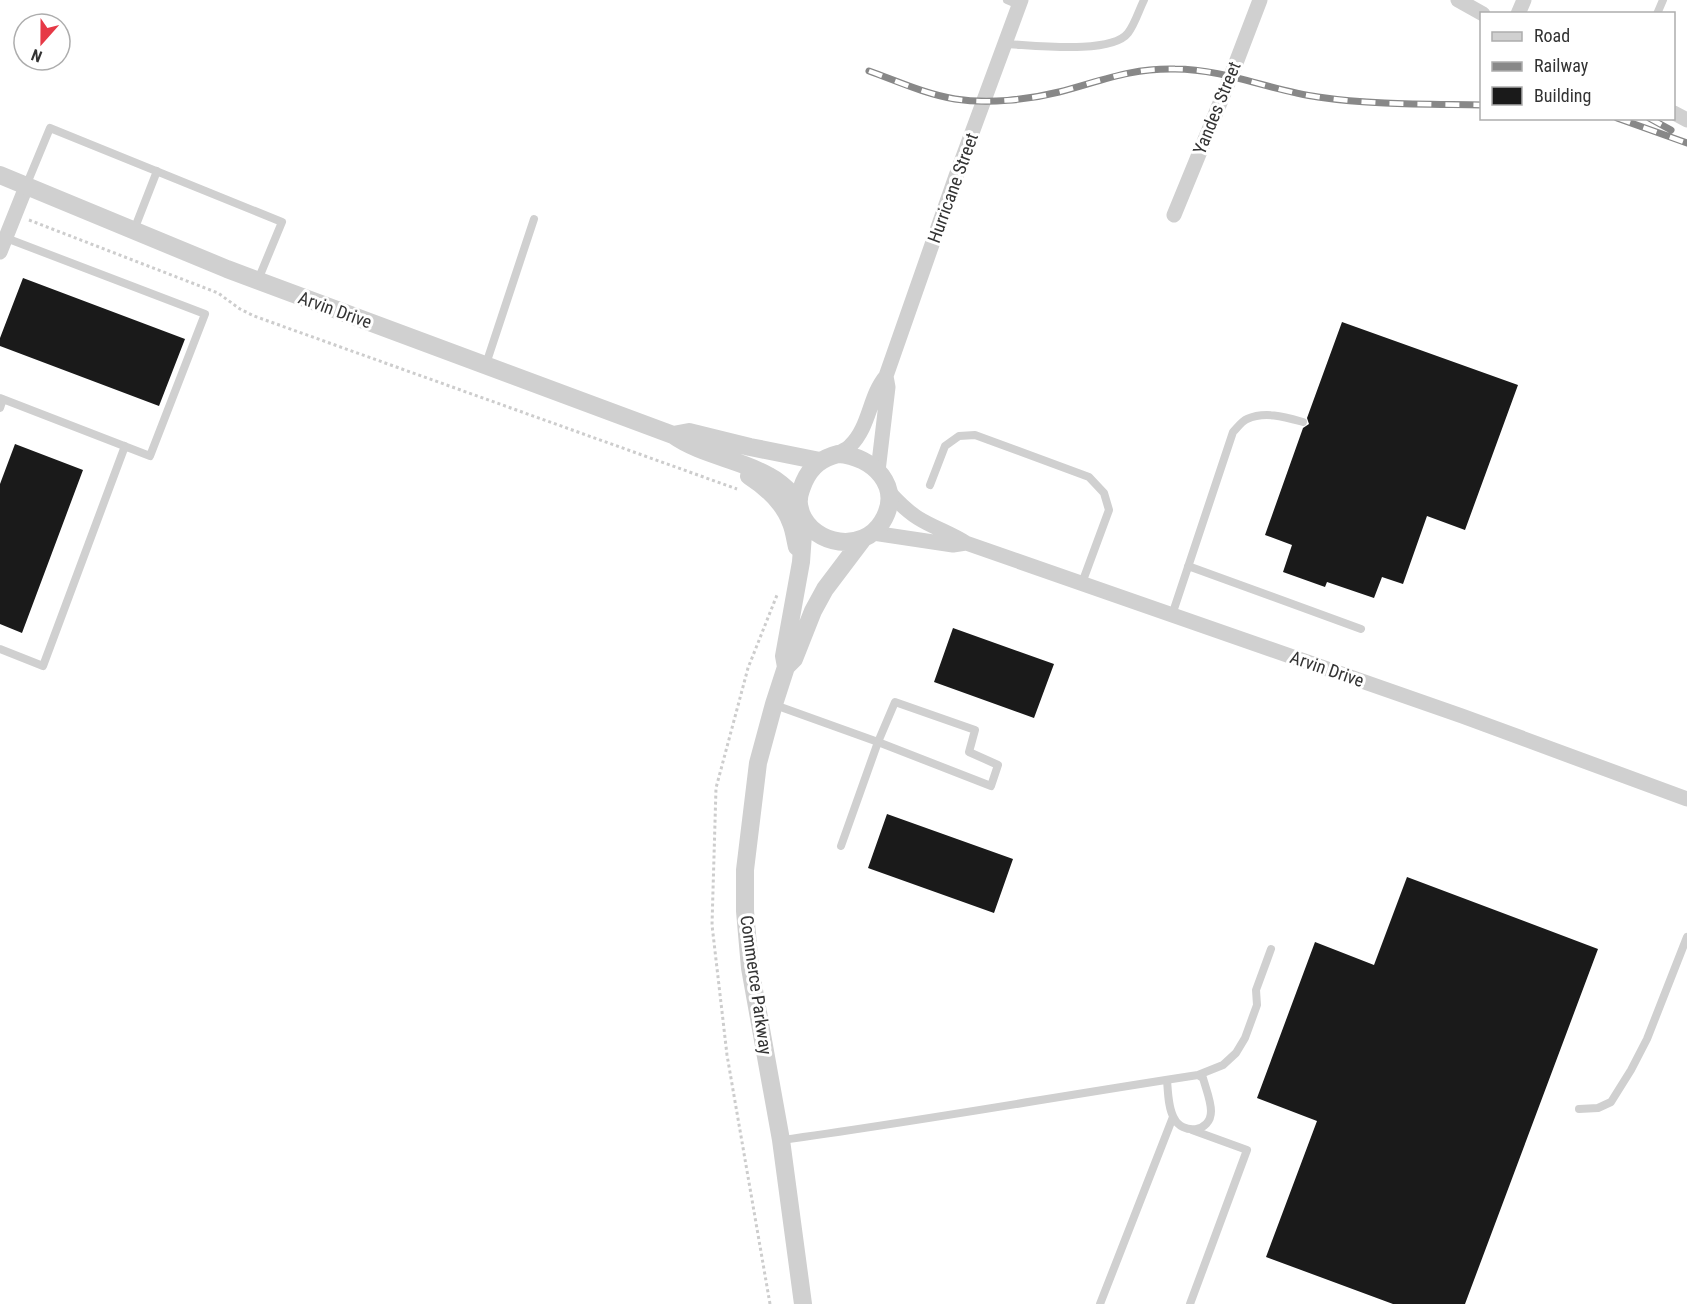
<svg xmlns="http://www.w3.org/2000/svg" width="1687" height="1304" font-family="'Roboto Condensed',sans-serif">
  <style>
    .building { fill: #1a1a1a }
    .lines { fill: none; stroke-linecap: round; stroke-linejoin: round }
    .path { stroke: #cdcdcd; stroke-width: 3; stroke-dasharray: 3 3; stroke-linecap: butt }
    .service { stroke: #d0d0d0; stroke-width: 8 }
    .minor { stroke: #d0d0d0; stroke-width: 15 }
    .tertiary { stroke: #d0d0d0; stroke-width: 18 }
    .rail-casing { stroke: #888; stroke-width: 7 }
    .rail { stroke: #fff; stroke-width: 4.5; stroke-dasharray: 14; stroke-linecap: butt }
    .labels { text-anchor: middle; stroke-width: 6; stroke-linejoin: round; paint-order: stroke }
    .street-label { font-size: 18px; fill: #333; stroke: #fff }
  </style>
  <rect width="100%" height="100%" fill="#fff"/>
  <path class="building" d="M23,278L185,339L159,406L0,346V338Z
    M1342,322L1518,385L1465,530L1427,516L1403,584L1382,577L1374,598L1327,582L1325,587L1283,572L1292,545L1265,535L1303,428L1309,424L1307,418Z
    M15,444L83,470L22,633L0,624V484Z
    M953,628L1054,664L1034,718L934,682Z
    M887,814L1013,859L994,913L868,868Z
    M1407,877L1598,949L1465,1304H1393L1266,1257L1317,1121L1257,1098L1315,942L1374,965Z"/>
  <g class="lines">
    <path class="path" d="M29,220L218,293L240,309L254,316L737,489
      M770,1304L727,1055L712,925L716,788L748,668L777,595"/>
    <path class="service" d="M1007,0L1019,5
      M1657,14L1663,0
      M1005,44C1032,45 1111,55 1128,33C1135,24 1139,10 1144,0
      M26,186L50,128L282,222L258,280
      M134,230L157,171
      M486,364L534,219
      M0,398L150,456L205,314L6,238
      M0,408L3,399
      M930,485L945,446L959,436L975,435L1089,477L1104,493L1109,510L1082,583
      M1188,566L1361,629
      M1172,615L1233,432C1237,428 1242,421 1247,419C1265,411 1285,417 1303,422
      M0,649L43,666L125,446
      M775,705L878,742L991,786L998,765L969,752L975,730L895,702L878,742L841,846
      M1198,1075L1223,1065L1236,1053L1245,1038L1257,1005L1256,990L1271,949
      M1579,1109L1598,1108L1611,1102L1631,1070L1647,1039L1687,937
      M782,1140C921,1121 1060,1096 1198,1075L1203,1078C1206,1089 1211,1101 1211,1111C1211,1133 1182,1135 1174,1118C1168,1108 1168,1091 1167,1080
      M1100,1304L1173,1117
      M1190,1304L1247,1150L1192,1130"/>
    <path class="minor" d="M1458,0L1483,14
      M1518,14L1524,0
      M1674,113L1687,120
      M1174,215L1231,76L1260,0
      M0,252L26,187
      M838,454C842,451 847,449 850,446C870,427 869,396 886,376L956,176L1021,0
      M878,471L888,387L886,376
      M889,492C898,502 907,511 918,518C934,528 951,533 966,543L1462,716L1687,799
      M873,533L953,545L966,543"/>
    <path class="tertiary" d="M0,175L227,269L673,435C701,455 739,459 769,476C781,482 789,491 798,500
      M673,435L689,432L750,447L820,461
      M838,454C873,456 904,487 882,522C863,553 814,546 801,513C800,509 798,504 799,499C799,494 802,487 804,482C811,466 822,458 838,454Z
      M749,476C766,487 784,503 791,523C794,530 795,539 797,547
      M786,667L784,656L801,562L804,520
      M803,1304L781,1140L750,968L745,911V870L758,763L774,704L786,667L794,659L813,611L825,589L862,540"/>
    <g class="rail-casing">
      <path id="rail" d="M869,71C897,81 925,94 955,99C988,104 1027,100 1059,92C1101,81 1130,68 1175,69C1224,69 1269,90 1318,97C1372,105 1427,104 1482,105
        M1617,118L1687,143
        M1649,118L1671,130"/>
    </g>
    <use href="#rail" class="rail"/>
  </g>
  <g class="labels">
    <g class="street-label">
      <text transform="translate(1217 108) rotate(-68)" y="6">Yandes Street</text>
      <text transform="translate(953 188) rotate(-70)" y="6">Hurricane Street</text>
      <text transform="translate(335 310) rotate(20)" y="6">Arvin Drive</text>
      <text transform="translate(1327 669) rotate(19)" y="6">Arvin Drive</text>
      <text transform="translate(756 985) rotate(82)" y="6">Commerce Parkway</text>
    </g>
  </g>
  <rect x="1480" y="12" width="195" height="108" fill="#ffffff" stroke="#adadad" stroke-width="1.5"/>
  <rect x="1492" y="32" width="30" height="9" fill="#d0d0d0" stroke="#adadad" stroke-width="1.5"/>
  <text x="1534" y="42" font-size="18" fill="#333333">Road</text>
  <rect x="1492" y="62" width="30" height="9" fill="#888888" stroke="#adadad" stroke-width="1.5"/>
  <text x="1534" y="72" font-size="18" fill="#333333">Railway</text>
  <rect x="1492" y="87" width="30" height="18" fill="#1a1a1a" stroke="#adadad" stroke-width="1.5"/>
  <text x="1534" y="102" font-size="18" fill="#333333">Building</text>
  <g transform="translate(42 42) rotate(201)"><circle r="28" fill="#ffffff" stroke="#adadad" stroke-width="1.5"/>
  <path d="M0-4.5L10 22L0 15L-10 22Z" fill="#e63946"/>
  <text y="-9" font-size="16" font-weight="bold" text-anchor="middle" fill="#333333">N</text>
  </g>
</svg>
